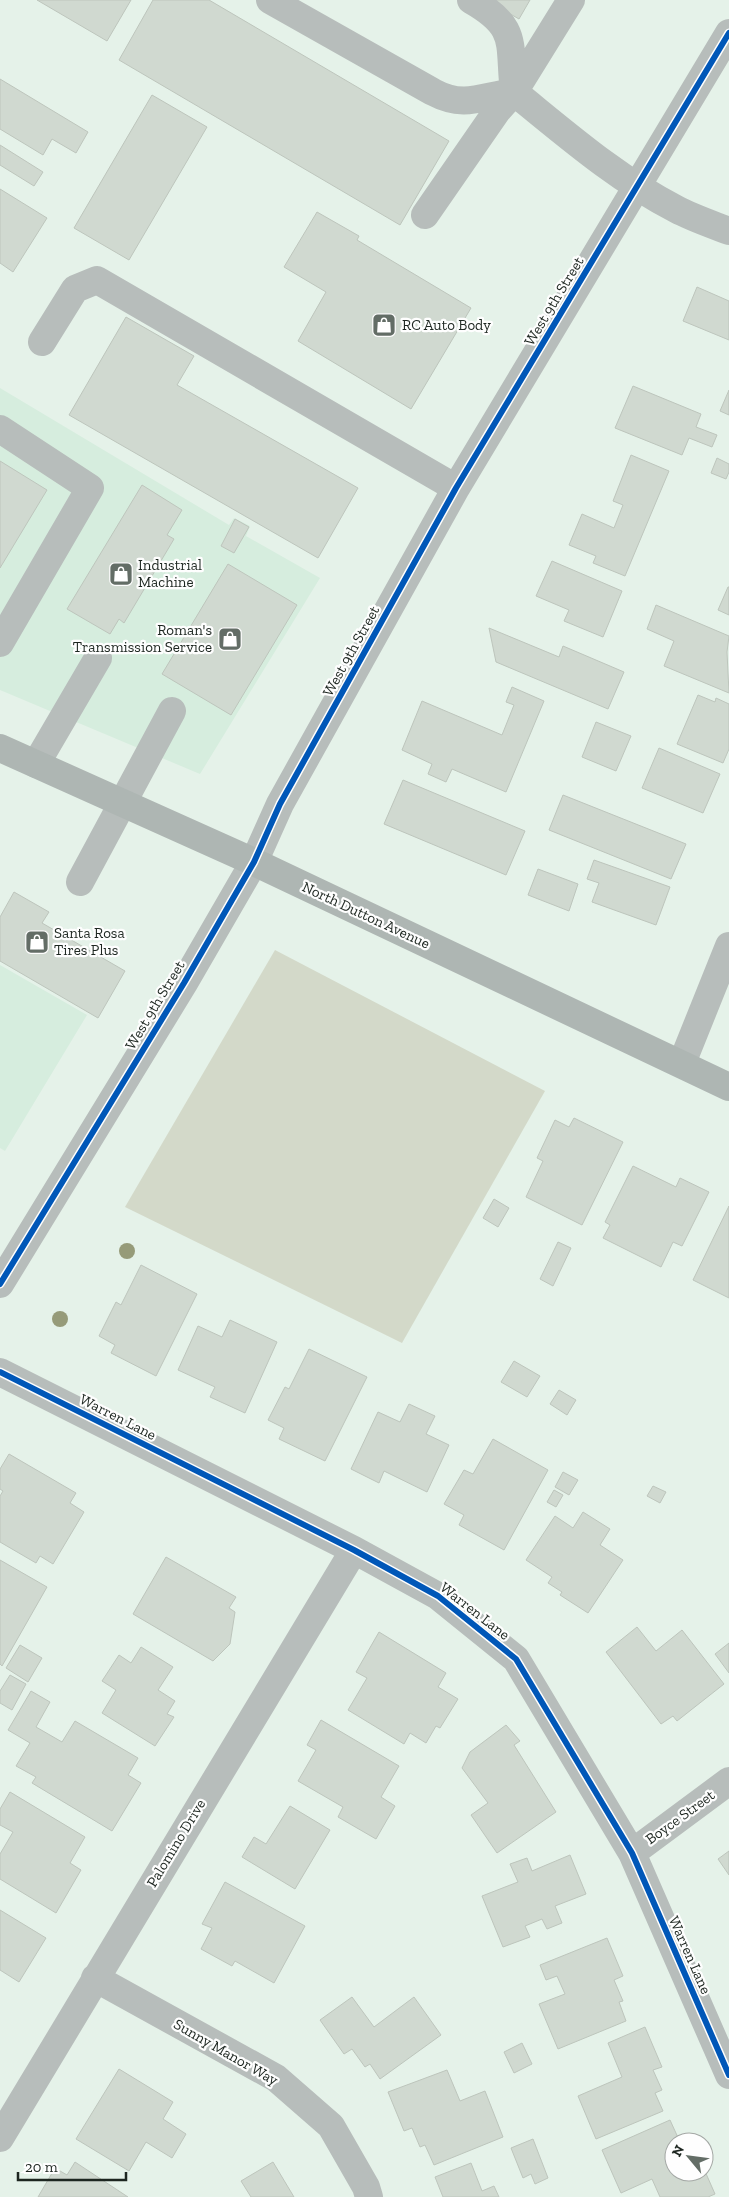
<svg xmlns="http://www.w3.org/2000/svg" width="729" height="2197" font-family="'Zilla Slab',serif">
  <style>
    .built { fill: #d6edde }
    .green { fill: #d3d9c9 }
    .building { fill: #d0d9d0; stroke: #bdc5bc }
    .lines { fill: none; stroke-linecap: round; stroke-linejoin: round }
    .minor { stroke: #b7bdbb; stroke-width: 28 }
    .major { stroke: #aeb6b3; stroke-width: 28 }
    .cycleway-casing { stroke: #fefefe; stroke-width: 9 }
    .cycleway { stroke: #0057b8; stroke-width: 6 }
    .tree { fill: #969b79 }
    .labels { text-anchor: middle; stroke-width: 4.5; stroke-linejoin: round; paint-order: stroke }
    .street-label { font-size: 15px; fill: #1d2620; stroke: #fefefe }
    .poi-label { font-size: 15px; fill: #1d2620; stroke: #fefefe; text-anchor: start }
  </style>
  <rect width="100%" height="100%" fill="#e5f2e9"/>
  <path class="built" d="M0,388L229,525L234,518L250,526L246,536L320,578L200,774L0,690Z
    M0,965L87,1015L5,1151L0,1148Z"/>
  <path class="green" d="M275,950L545,1091L402,1343L125,1207Z"/>
  <path class="building" d="M37,0H131L107,41Z
    M153,0H209L449,141L400,225L119,60Z
    M486,0H530L519,19Z
    M0,79L88,132L76,153L52,139L43,155L0,129Z
    M152,95L207,127L129,260L74,228Z
    M0,145L43,172L34,186L0,165Z
    M0,189L47,218L13,272L0,263Z
    M317,212L359,236L357,240L471,308L411,409L298,341L326,292L284,267Z
    M697,287L729,301V340L683,321Z
    M126,317L194,356L177,385L358,488L318,558L69,415Z
    M633,386L701,414L696,427L717,435L712,447L689,438L682,455L615,428Z
    M729,390V415L720,411Z
    M631,455L669,471L625,576L593,563L596,556L569,545L582,514L614,528L623,505L613,501Z
    M717,458L729,464V472L726,479L711,473Z
    M0,461L47,490L0,568Z
    M142,485L182,510L167,535L174,539L124,623L119,619L110,634L67,609Z
    M235,519L249,527L234,553L221,546Z
    M552,561L622,591L603,637L564,621L569,610L536,596Z
    M228,564L297,605L231,715L162,674Z
    M728,587H729V615L718,610Z
    M656,605L729,636L727,652L729,693L664,666L674,641L647,629Z
    M489,628L559,657L563,646L624,672L608,709L496,662Z
    M512,687L544,701L506,792L452,769L446,782L428,774L432,764L402,750L422,701L502,735L514,705L506,702Z
    M698,695L715,702L716,698L729,704V749L723,763L677,744Z
    M596,722L631,736L616,771L582,757Z
    M659,748L720,774L703,813L642,788Z
    M403,780L525,831L506,875L384,824Z
    M563,795L686,844L671,879L549,830Z
    M594,860L670,887L656,925L592,902L599,883L587,879Z
    M538,869L578,884L569,911L528,895Z
    M14,892L49,912L42,923L125,971L98,1018L0,961V917Z
    M574,1118L623,1142L582,1225L526,1197L543,1161L537,1158L555,1120L569,1127Z
    M633,1166L676,1187L680,1178L709,1192L682,1246L673,1242L661,1267L603,1238L610,1225L605,1222Z
    M494,1199L509,1208L498,1227L483,1218Z
    M729,1206V1298L693,1280Z
    M558,1242L571,1248L553,1286L540,1279Z
    M141,1265L197,1294L156,1376L111,1353L115,1345L99,1336L116,1302L121,1305Z
    M230,1320L277,1342L245,1413L210,1397L215,1387L178,1370L198,1326L222,1337Z
    M309,1349L367,1377L325,1461L279,1439L284,1428L268,1420L285,1387L289,1389Z
    M514,1361L540,1376L527,1397L501,1382Z
    M559,1390L576,1400L567,1415L550,1404Z
    M409,1404L435,1416L426,1434L449,1445L427,1492L384,1471L379,1483L351,1469L378,1412L400,1422Z
    M493,1439L548,1470L504,1550L459,1525L464,1515L444,1504L464,1470L473,1474Z
    M9,1454L76,1493L70,1503L84,1512L53,1564L40,1556L36,1563L0,1542V1496L3,1491L0,1489V1469Z
    M563,1472L578,1480L569,1495L555,1487Z
    M653,1486L666,1492L660,1503L647,1496Z
    M554,1490L563,1495L556,1507L547,1502Z
    M583,1512L610,1529L600,1545L623,1560L588,1613L560,1595L562,1592L548,1583L552,1577L526,1560L555,1516L573,1528Z
    M166,1557L236,1597L229,1608L235,1612L230,1644L213,1661L133,1614Z
    M0,1560L47,1587L2,1666L0,1664Z
    M637,1627L656,1651L682,1630L724,1684L677,1721L673,1716L661,1724L606,1652Z
    M379,1632L446,1673L438,1687L458,1699L440,1728L436,1726L426,1743L410,1733L404,1744L348,1710L367,1678L356,1672Z
    M729,1643V1673L715,1654Z
    M20,1645L42,1658L28,1682L6,1668Z
    M141,1647L173,1667L158,1690L175,1701L167,1714L174,1717L155,1746L102,1713L116,1690L102,1681L119,1655L131,1663Z
    M10,1675L26,1684L12,1710L0,1703V1691Z
    M31,1691L50,1702L36,1727L62,1742L75,1721L138,1758L128,1775L141,1783L112,1831L32,1783L36,1777L16,1766L30,1743L8,1730Z
    M321,1720L399,1766L381,1797L395,1806L376,1839L338,1817L343,1807L298,1781L316,1750L307,1745Z
    M506,1725L520,1741L514,1745L556,1812L497,1853L471,1815L488,1803L462,1768L470,1752Z
    M10,1792L85,1837L70,1863L81,1870L56,1913L0,1879V1854L13,1832L0,1825V1809Z
    M290,1806L330,1830L295,1889L242,1857L254,1837L266,1844Z
    M729,1851V1875L718,1859Z
    M570,1855L586,1894L555,1906L562,1923L547,1929L542,1919L525,1926L530,1937L503,1947L482,1896L518,1882L510,1864L527,1858L532,1871Z
    M225,1882L305,1926L274,1983L235,1961L232,1966L201,1949L212,1928L202,1924Z
    M0,1910L46,1938L19,1982L0,1970Z
    M607,1938L623,1976L614,1980L623,2001L619,2002L626,2021L558,2049L539,2004L565,1994L557,1976L546,1980L540,1965Z
    M352,1997L374,2027L414,1997L441,2035L380,2079L370,2064L365,2067L352,2049L344,2054L320,2020Z
    M645,2027L662,2067L653,2070L662,2090L655,2093L663,2111L596,2139L578,2096L622,2077L608,2043Z
    M522,2043L532,2064L514,2073L504,2052Z
    M119,2069L173,2102L163,2119L186,2134L172,2158L146,2142L129,2171L76,2139Z
    M447,2070L460,2101L485,2091L503,2137L434,2165L425,2145L420,2147L412,2128L404,2131L388,2092Z
    M670,2120L680,2142H674V2172H704V2169L715,2194L708,2197H660L652,2179L621,2193L602,2150Z
    M533,2139L548,2178L535,2184L531,2174L523,2178L511,2148Z
    M75,2162L128,2197H38L55,2168L67,2175Z
    M273,2162L294,2197H251L241,2181Z
    M471,2163L482,2191L494,2186L499,2197H443L435,2177Z"/>
  <g class="lines">
    <path class="minor" d="M270,0L433,92C465,109 482,96 514,92C508,43 520,28 471,0
      M514,92C566,134 616,178 676,209C693,218 711,224 729,231
      M425,215L497,111L514,92L571,0
      M42,342L75,289L97,280L456,488
      M0,429L90,488L0,643
      M36,764L98,658
      M80,882L172,711
      M682,1063L729,946
      M0,1284L184,983L254,862L280,804L456,488L729,33
      M0,1372L354,1550L438,1596L516,1659L632,1853L729,2075
      M632,1853L729,1781
      M95,1978L276,2078L331,2126L366,2187L369,2197
      M0,2138L354,1550"/>
    <path class="major" d="M0,748L254,862L729,1087"/>
    <g class="cycleway-casing">
      <path id="cycleway" d="M0,1284L184,983L254,862L280,804L456,488L729,33
        M0,1372L354,1550L438,1596L516,1659L632,1853L729,2075"/>
    </g>
    <use href="#cycleway" class="cycleway"/>
  </g>
  <g class="tree">
    <circle cx="127" cy="1251" r="8"/>
    <circle cx="60" cy="1319" r="8"/>
  </g>
  <defs>
    <g id="shop-square" transform="scale(1.25)"><rect x="-9" y="-9" width="18" height="18" rx="4" fill="#636d66" stroke="#fefefe"/><path d="M-5-2.5h2.3a2.7 3.5 0 0 1 5.4 0H5L5.5 6h-11ZM-1.5-2.5h3a1.5 2.3 0 0 0-3 0Z" fill="#fff"/></g>
  </defs>
  <g fill-rule="evenodd">
    <use href="#shop-square" x="384" y="325"/>
    <use href="#shop-square" x="121" y="574"/>
    <use href="#shop-square" x="230" y="639"/>
    <use href="#shop-square" x="37" y="942"/>
  </g>
  <g class="labels">
    <g class="street-label">
      <text transform="translate(554 301) rotate(-59)" y="5">West 9th Street</text>
      <text transform="translate(351 651) rotate(-61)" y="5">West 9th Street</text>
      <text transform="translate(366 915) rotate(25)" y="5">North Dutton Avenue</text>
      <text transform="translate(155 1005) rotate(-59)" y="5">West 9th Street</text>
      <text transform="translate(118 1417) rotate(27)" y="5">Warren Lane</text>
      <text transform="translate(475 1611) rotate(38)" y="5">Warren Lane</text>
      <text transform="translate(680 1817) rotate(-36)" y="5">Boyce Street</text>
      <text transform="translate(176 1843) rotate(-59)" y="5">Palomino Drive</text>
      <text transform="translate(690 1955) rotate(66)" y="5">Warren Lane</text>
      <text transform="translate(226 2052) rotate(30)" y="5">Sunny Manor Way</text>
    </g>
    <g class="poi-label">
      <text x="402" y="330">RC Auto Body</text>
      <text x="138" y="570">Industrial<tspan x="138" dy="17">Machine</tspan></text>
      <text x="212" y="635" text-anchor="end">Roman's<tspan x="212" dy="17">Transmission Service</tspan></text>
      <text x="54" y="938">Santa Rosa<tspan x="54" dy="17">Tires Plus</tspan></text>
    </g>
  </g>
  <g transform="translate(689 2157) rotate(299)"><circle r="24" fill="#fefefe" stroke="#a4a8a5"/>
  <path d="M0-4L9 19L0 12L-9 19Z" fill="#636d66"/>
  <text y="-8" font-size="14" font-weight="bold" text-anchor="middle" fill="#1d2620">N</text>
  </g>
  <path d="M18 2172v8h108v-8" fill="none" stroke="#1d2620" stroke-width="2.5"/>
  <text x="25" y="2172" font-size="15" fill="#1d2620" stroke="#fefefe" stroke-width="4" paint-order="stroke">20 m</text>
</svg>
